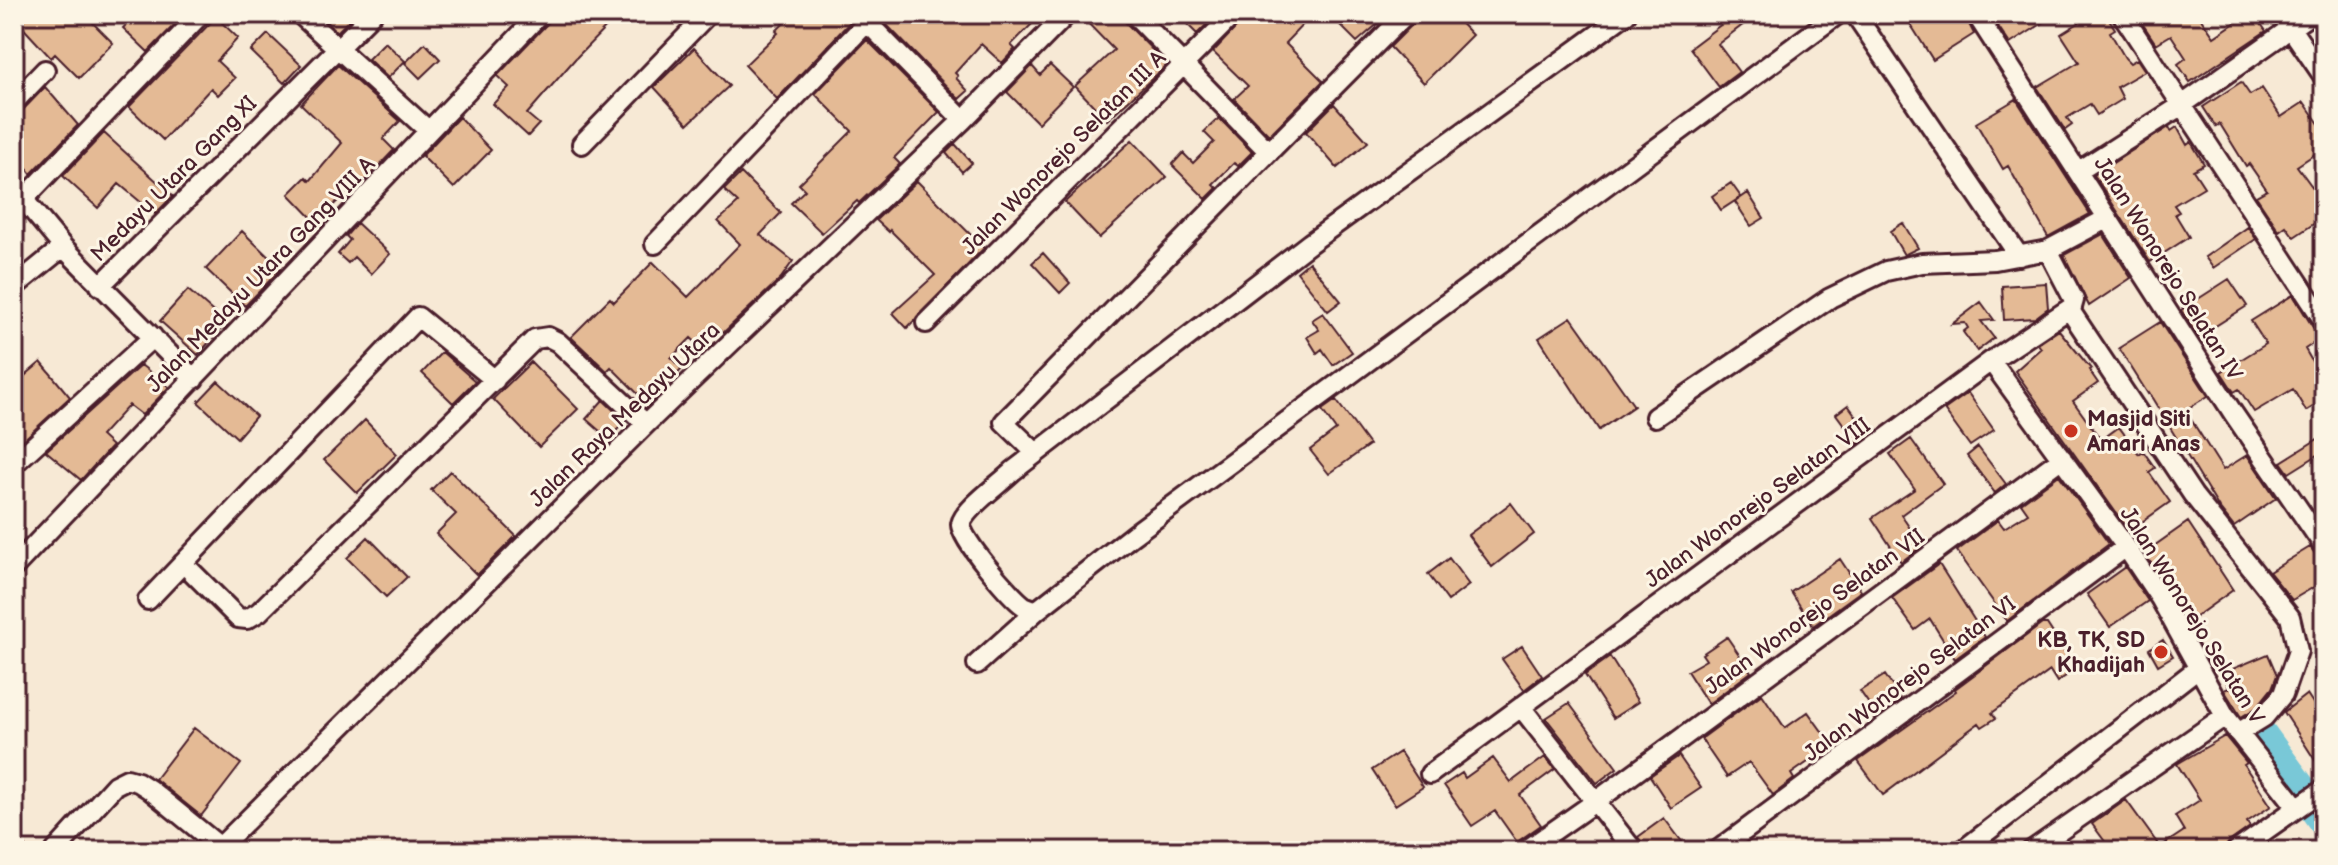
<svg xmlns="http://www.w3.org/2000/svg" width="2338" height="865" font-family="'Balsamiq Sans',sans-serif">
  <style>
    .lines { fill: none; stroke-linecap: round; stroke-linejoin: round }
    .river { stroke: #79c8d7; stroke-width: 32 }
    .building { fill: #e4ba95; stroke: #4a1f2b; stroke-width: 2 }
    .street-casing { stroke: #4a1f2b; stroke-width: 24 }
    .street { stroke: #fcf5e5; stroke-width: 18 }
    .poi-dot { fill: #c8321e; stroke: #fcf5e5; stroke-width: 3 }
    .labels { text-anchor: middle; stroke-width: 6; stroke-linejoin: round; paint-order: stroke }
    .street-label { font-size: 22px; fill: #4a1f2b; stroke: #fcf5e5 }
    .poi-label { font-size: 22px; font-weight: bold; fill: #4a1f2b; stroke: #fcf5e5; text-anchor: start }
  </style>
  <rect width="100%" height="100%" fill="#f7e9d5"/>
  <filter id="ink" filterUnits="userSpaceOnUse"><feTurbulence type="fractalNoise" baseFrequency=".0125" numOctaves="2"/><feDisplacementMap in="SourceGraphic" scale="16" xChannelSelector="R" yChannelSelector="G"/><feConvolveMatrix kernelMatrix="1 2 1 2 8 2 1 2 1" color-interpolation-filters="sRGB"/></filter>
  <g filter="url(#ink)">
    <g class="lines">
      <path class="river" d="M2257,729L2324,821"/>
    </g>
    <path class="building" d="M14,14H84L113,43L79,78L55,54L51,58L14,18Z
      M137,14H170L178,21L148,52L123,28Z
      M318,14H355L337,32Z
      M552,14H619L575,59L527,114L539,124L528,136L493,104L509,87L497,76L549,22Z
      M793,14H847L850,22L777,99L745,65L778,33L776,31Z
      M887,14H1042L1011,45L1015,49L1002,63L981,44L955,73L958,76L956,78L968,91L959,99L884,22Z
      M1079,14H1122L1125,22L1167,65L1107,120L1075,86L1114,50Z
      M1177,14H1217L1197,34Z
      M1249,14H1313L1285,43L1323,81L1269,135L1234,99L1248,86L1213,52Z
      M1329,14H1389L1357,42Z
      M1418,14H1452L1472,35L1424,83L1390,47L1415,22Z
      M1723,14H1757L1718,44L1739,72L1719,87L1690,48L1727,20Z
      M1904,14H1964L1974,34L1933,60Z
      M1990,14H2057L2010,44Z
      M2093,14H2106L2115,29L2110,32L2125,58L2130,63L2137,59L2145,71L2117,87L2123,99L2097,115L2090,104L2067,118L2072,125L2065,130L2037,87L2079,62L2061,34Z
      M2143,14H2198L2214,37L2248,14H2254L2266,31L2190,82L2178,64L2186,58L2171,35L2156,44L2142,23L2147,20Z
      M216,17L238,38L217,61L235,78L218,95L211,88L163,140L129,107Z
      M268,34L301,65L284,83L251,51Z
      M867,40L939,112L894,158L900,164L859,203L857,201L822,233L791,203L805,190L799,184L852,131L815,94Z
      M385,42L405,61L388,78L368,59Z
      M425,43L440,59L420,78L405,63Z
      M694,48L729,86L688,124L654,87Z
      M338,65L400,121L383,139L394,150L355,191L351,188L316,222L289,194L306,177L310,181L342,143L301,104Z
      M1050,65L1073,87L1038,123L1007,92L1032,66L1040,75Z
      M2241,82L2250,95L2262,88L2281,117L2304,102L2324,131V148L2297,166L2324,203V217L2294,237L2286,226L2279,231L2276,226L2256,196L2267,190L2249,164L2246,166L2220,124L2216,127L2203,107Z
      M45,87L78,125L31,174L14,151V114L23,110Z
      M2016,99L2090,214L2048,237L2008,166L2003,169L1976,123Z
      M1334,104L1368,142L1337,168L1306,132Z
      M459,117L491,150L454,188L422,156Z
      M1219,118L1252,152L1238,166L1234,163L1213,184L1217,188L1206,199L1172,165L1183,153L1193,163L1214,142L1204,132Z
      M2169,127L2171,131L2177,127L2187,145L2191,142L2204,164L2193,170L2204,187L2174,205L2179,212L2175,214L2189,237L2150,262L2094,175Z
      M104,133L173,196L155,214L119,184L98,208L63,176Z
      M1132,140L1167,177L1099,238L1065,202Z
      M955,144L972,163L962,172L946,153Z
      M741,173L781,213L760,235L793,261L781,278L724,332L721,330L702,348L691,338L671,358L682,369L649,405L611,367L607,371L571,337L610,298L614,302L653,262L688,297L740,244L718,221L738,203L724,190Z
      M917,181L984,248L907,328L893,313L935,275L890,230L889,232L876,220Z
      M1731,183L1741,197L1721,210L1712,196Z
      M1748,193L1764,218L1751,226L1735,202Z
      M357,223L390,254L371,274L354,257L348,263L338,254L350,240L346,236Z
      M1903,223L1918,248L1904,255L1890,231Z
      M2248,227L2256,239L2213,268L2205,257Z
      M242,231L281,269L245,306L206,269Z
      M2103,234L2131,278L2089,306L2064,255Z
      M1043,253L1070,283L1060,293L1032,263Z
      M1309,262L1341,301L1328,311L1297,272Z
      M2229,279L2247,306L2198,337L2181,310Z
      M2046,283L2048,308L2035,318L2004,320L2002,286Z
      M188,290L226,323L198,355L160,321Z
      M2293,295L2320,339L2305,349L2324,382V400L2306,411L2293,389L2254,412L2239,389L2234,392L2221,372L2266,344L2251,321Z
      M1981,302L1994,320L1981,321L1994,338L1977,351L1963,332L1968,328L1965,323L1952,324Z
      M1323,313L1352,352L1333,365L1322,349L1317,353L1307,337L1319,330L1312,320Z
      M1571,317L1634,406L1599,430L1539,338Z
      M2160,322L2208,396L2185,410L2223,470L2247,455L2276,498L2234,527L2219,508L2149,393L2148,394L2119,348Z
      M2059,330L2091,369L2089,370L2098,383L2073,401L2101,440L2119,427L2139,454L2143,451L2155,468L2149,472L2170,502L2129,531L2015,371L2041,348L2038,344Z
      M442,352L475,381L453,403L422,373Z
      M41,362L70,397L19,444L14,438V385Z
      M531,362L578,409L539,447L493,399Z
      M141,365L169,387L142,415L129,405L101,436L112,446L81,480L46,451Z
      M218,381L256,416L237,438L198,402Z
      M1968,393L1994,430L1970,446L1944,410Z
      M603,400L625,421L609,439L586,419Z
      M1336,400L1369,445L1329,474L1310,450L1336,430L1322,410Z
      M1848,405L1870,435L1858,444L1836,414Z
      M365,420L397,454L357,493L324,460Z
      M2324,435V451L2289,473L2281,462Z
      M1911,439L1943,484L1901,515L1922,546L1901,562L1872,518L1915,489L1890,454Z
      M1978,447L2006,484L1995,493L1967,456Z
      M450,471L516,536L477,575L436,534L456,514L431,490Z
      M2059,475L2109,544L2007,621L1957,551L1998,520L2004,528L2028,513L2021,503Z
      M1511,503L1534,534L1492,567L1468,535Z
      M2188,522L2233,590L2191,620L2144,553Z
      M368,537L407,577L386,597L347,558Z
      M2310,547L2324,566V581L2292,600L2269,572Z
      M1449,558L1469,585L1448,601L1428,574Z
      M1840,559L1861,591L1813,626L1791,592Z
      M1939,564L1985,637L1955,659L1930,619L1915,630L1892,598Z
      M2125,567L2148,601L2110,627L2087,594Z
      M2042,624H2047L2076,669L2057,682L2050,671L1992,713L1996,718L1982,727L1979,723L1883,795L1858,761L1956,691L1955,689Z
      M1727,637L1751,672L1708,704L1687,671L1706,660L1702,654Z
      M2163,640L2173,656L2158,665L2149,649Z
      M1522,646L1542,676L1524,690L1502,659Z
      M2268,654L2277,675L2272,688L2256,708L2241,717L2224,690L2229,688L2223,673Z
      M1610,657L1638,702L1613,718L1585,675Z
      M1885,675L1901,699L1878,717L1860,691Z
      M1762,694L1785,728L1808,712L1832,745L1791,774L1794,779L1773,795L1749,762L1727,777L1701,739Z
      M2307,694L2324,720V774L2284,712Z
      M1569,703L1617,768L1597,783L1546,718Z
      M194,728L241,764L201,816L155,779Z
      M2225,736L2247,763L2244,765L2271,806L2247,822L2250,827L2229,842L2224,851H2112L2092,824L2126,800L2160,847L2184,831L2175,816L2200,800L2177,764Z
      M1400,752L1423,787L1395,805L1372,770Z
      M1679,756L1701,788L1671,808L1650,776Z
      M1545,757L1555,769L1520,795L1541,825L1517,842L1495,811L1472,826L1444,785L1462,773L1465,778L1493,758L1511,782Z
      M1664,818L1689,851H1648L1638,837Z"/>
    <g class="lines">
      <g class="street-casing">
        <path id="street" d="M300,14L429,131
          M859,14L963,120
          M1134,14L1269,152L1406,14
          M1855,14L2019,256
          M1976,14L2233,413L2324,546
          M2122,14L2324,321
          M2281,14L2324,77
          M14,102L45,70
          M582,144L708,14
          M2079,171L2182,105L2311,14
          M14,188L63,247L194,379
          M24,199L201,14
          M2108,218L2048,250L2074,300L2072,307L1991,361L2126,547L2160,598L2225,716L2296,806
          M655,244L875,14
          M100,286L372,14
          M14,287L63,247
          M2069,309L2193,495L2290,617L2298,651L2283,694L2264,717L2238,733
          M926,323L1234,14
          M1655,417L1830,298L1886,271L1922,263L1995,260L2048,250
          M1036,453L1004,422L1269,152
          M14,464L153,337
          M183,563L238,618L247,619L259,612L535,339L548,337L558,342L646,424
          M14,567L540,14
          M148,600L418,317L495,380
          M1036,611C1035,610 1026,607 1024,606C1012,598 958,536 961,524C964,509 1001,483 1013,471L1310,243L1626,14
          M977,664L1036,611L1133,535L1838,14
          M1521,707L1634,851
          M1430,774L1991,361
          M14,850L15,851
          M55,851L115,785L127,779L138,782L149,789L220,847
          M216,851L646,424L963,120L1067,14
          M1525,851L1595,802L2062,458
          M1717,851L2126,547
          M1962,851L2197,669
          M2031,851L2225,716
          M2236,851L2324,789"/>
      </g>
      <use href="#street" class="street"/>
    </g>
  </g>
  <g class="poi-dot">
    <circle cx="2071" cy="431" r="8"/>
    <circle cx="2161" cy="652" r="8"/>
  </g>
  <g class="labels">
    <g class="street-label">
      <text transform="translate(1063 152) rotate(-45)" y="8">Jalan Wonorejo Selatan III A</text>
      <text transform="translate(173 178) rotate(-45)" y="8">Medayu Utara Gang XI</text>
      <text transform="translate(2169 268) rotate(58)" y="8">Jalan Wonorejo Selatan IV</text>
      <text transform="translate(260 274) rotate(-46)" y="8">Jalan Medayu Utara Gang VIII A</text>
      <text transform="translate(624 414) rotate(-44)" y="8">Jalan Raya Medayu Utara</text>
      <text transform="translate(1757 502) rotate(-36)" y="8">Jalan Wonorejo Selatan VIII</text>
      <text transform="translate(1814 611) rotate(-36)" y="8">Jalan Wonorejo Selatan VII</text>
      <text transform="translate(2193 615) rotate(58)" y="8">Jalan Wonorejo Selatan V</text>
      <text transform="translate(1909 678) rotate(-37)" y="8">Jalan Wonorejo Selatan VI</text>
    </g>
    <g class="poi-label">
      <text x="2087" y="426">Masjid Siti<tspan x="2087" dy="25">Amari Anas</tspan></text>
      <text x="2145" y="647" text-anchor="end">KB, TK, SD<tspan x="2145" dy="25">Khadijah</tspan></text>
    </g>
  </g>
  <rect width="2338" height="865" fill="none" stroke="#fcf5e5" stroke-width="48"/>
  <rect x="24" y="24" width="2290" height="817" fill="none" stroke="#4a1f2b" stroke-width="3" filter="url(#ink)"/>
</svg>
